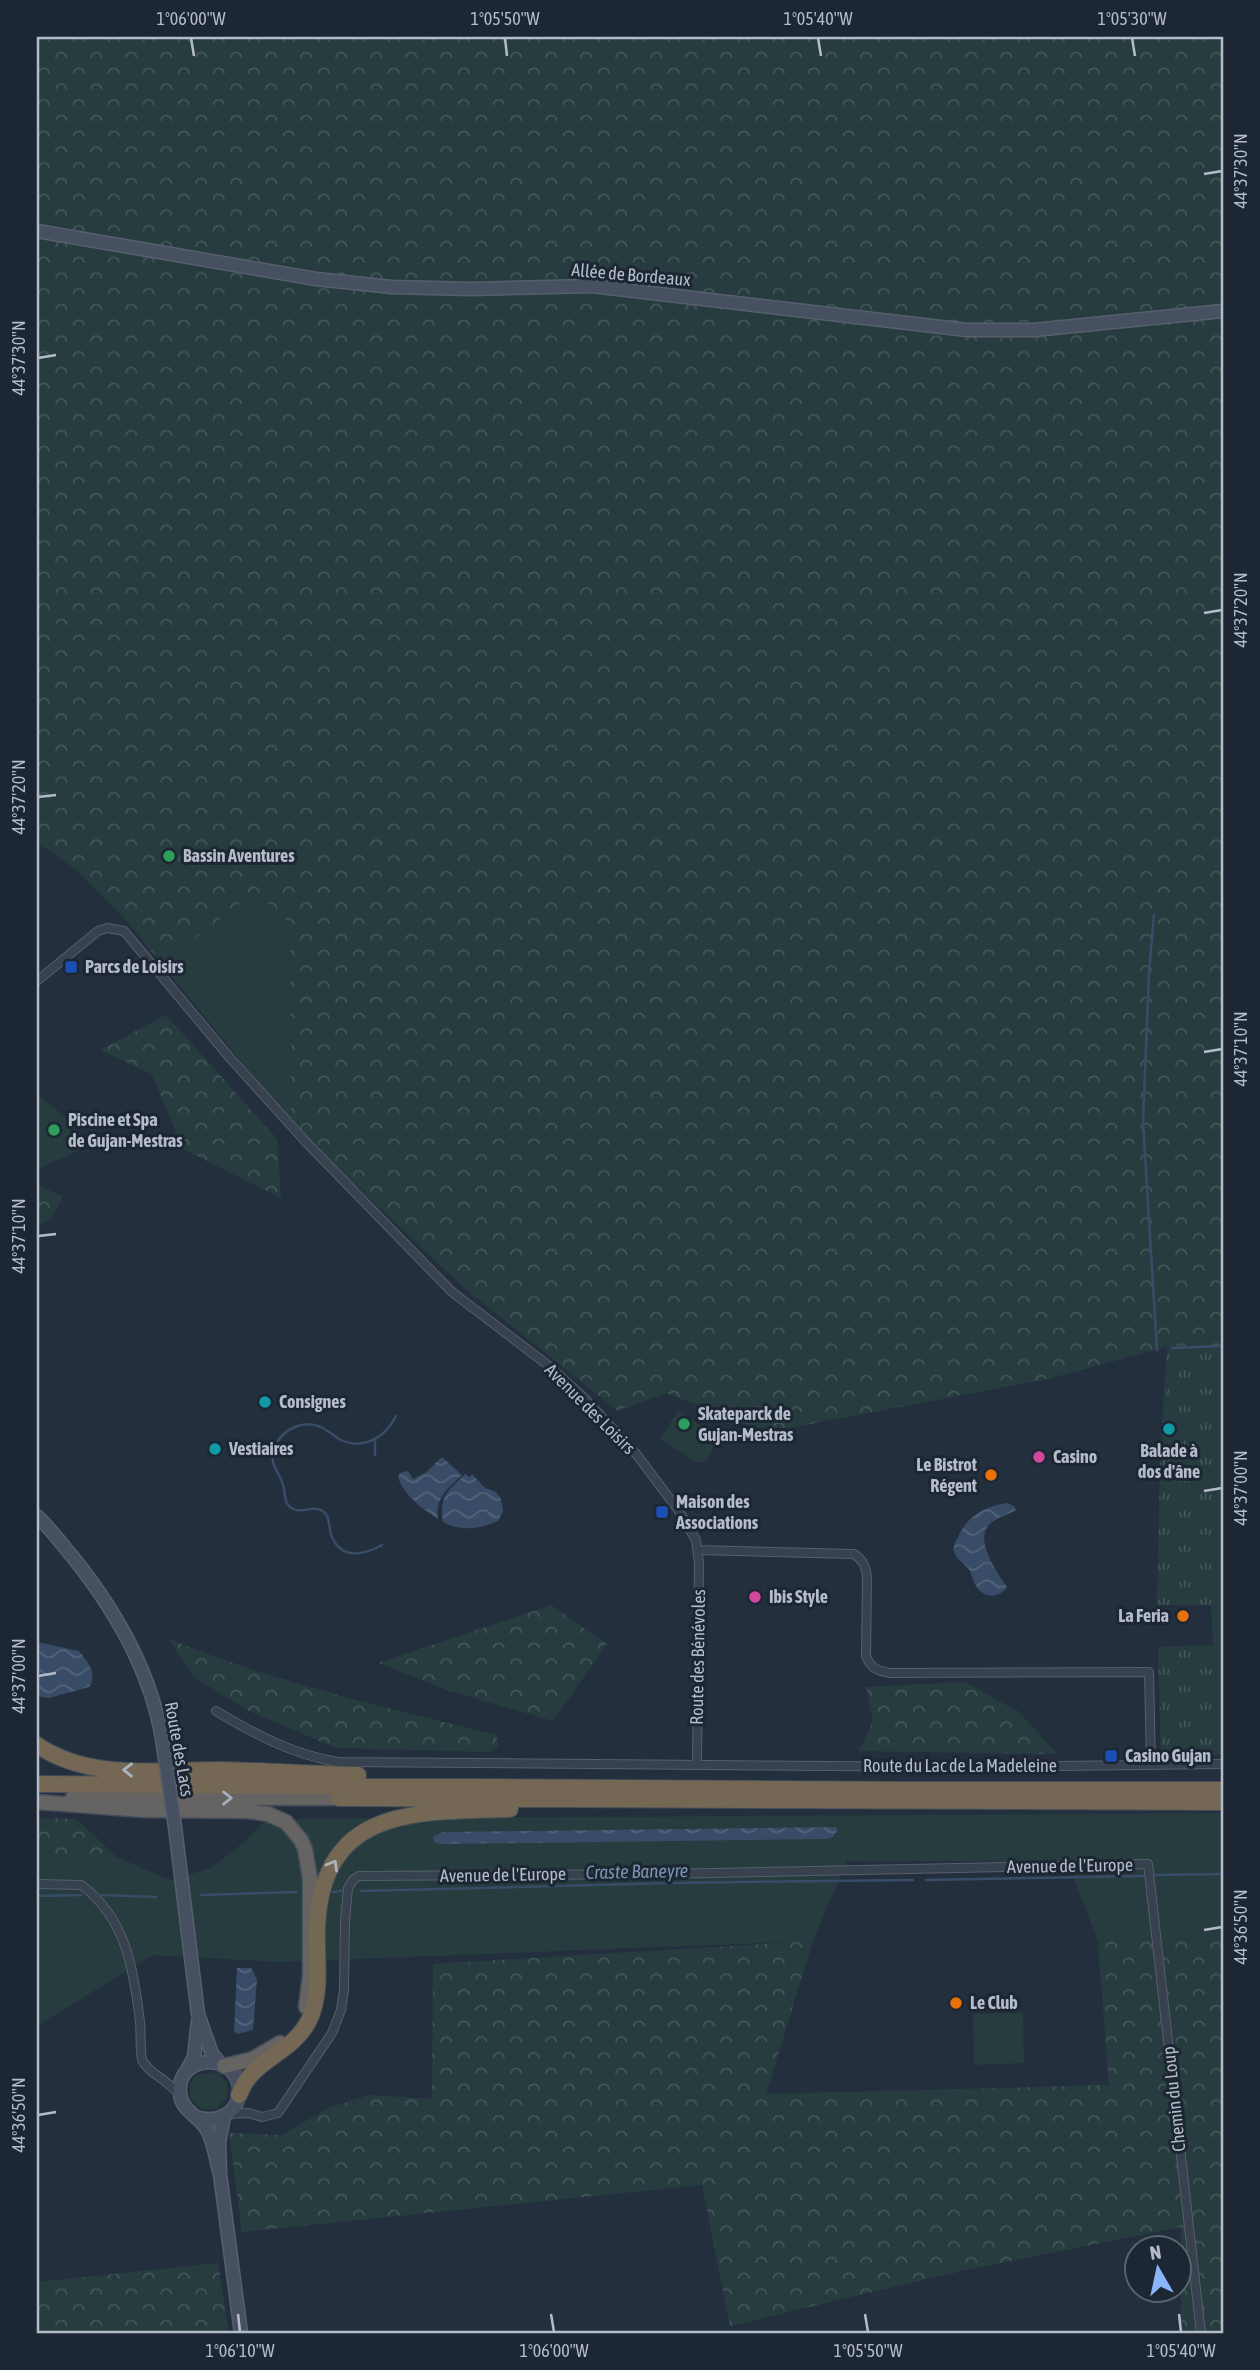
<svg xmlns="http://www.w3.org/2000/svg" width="1260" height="2370" font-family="'Asap Condensed',sans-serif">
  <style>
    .green { fill: #263c3f }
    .forest { fill: url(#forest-crowns) }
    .park { fill: url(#park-tufts) }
    .water { fill: url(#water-waves) }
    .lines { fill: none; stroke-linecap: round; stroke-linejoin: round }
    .stream { stroke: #394c67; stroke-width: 2.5 }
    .minor-casing { stroke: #565f6c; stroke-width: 10 }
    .secondary-casing { stroke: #565f6c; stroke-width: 15 }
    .trunk-casing { stroke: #434c59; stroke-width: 17 }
    .motorway-casing { stroke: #434c59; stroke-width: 18 }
    .minor { stroke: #38414e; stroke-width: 8 }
    .secondary { stroke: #465061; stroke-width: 12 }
    .trunk { stroke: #656462; stroke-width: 14 }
    .motorway { stroke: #746855; stroke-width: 16 }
    .secondary-bridge-casing { stroke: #565f6c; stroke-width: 15; stroke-linecap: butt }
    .secondary-bridge { stroke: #465061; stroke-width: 12 }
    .oneway { stroke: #aeb4bd }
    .oneway2 { stroke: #a8afba }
    .ticks { fill: none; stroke: #b4bcc9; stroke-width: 2.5 }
    .leisure-dot { fill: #2e9e5b; stroke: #1d2633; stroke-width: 2.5 }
    .transit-dot { fill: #1a4fb4; stroke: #1d2633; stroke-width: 2.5 }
    .culture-dot { fill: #0f9aa8; stroke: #1d2633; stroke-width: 2.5 }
    .hotel-dot { fill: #d1479c; stroke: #1d2633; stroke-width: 2.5 }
    .food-dot { fill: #e8710a; stroke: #1d2633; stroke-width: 2.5 }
    .labels { text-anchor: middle; stroke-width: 6; stroke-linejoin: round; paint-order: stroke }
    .street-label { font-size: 18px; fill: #b4bcc9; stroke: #1d2633 }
    .poi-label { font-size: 18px; font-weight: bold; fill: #b4bcc9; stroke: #1d2633; text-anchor: start }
    .water-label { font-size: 19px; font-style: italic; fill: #7c92b1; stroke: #1d2633 }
    .neatline { fill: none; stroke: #b4bcc9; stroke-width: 2.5 }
    .ticks-label { font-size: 18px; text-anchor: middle; fill: #b4bcc9 }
  </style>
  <defs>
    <pattern id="forest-crowns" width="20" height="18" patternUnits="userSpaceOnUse" patternTransform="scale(1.75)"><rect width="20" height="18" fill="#263c3f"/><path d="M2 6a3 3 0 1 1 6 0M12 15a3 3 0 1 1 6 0" fill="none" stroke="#435659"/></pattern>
    <pattern id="park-tufts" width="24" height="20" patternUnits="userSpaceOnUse" patternTransform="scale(1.75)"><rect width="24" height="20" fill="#263c3f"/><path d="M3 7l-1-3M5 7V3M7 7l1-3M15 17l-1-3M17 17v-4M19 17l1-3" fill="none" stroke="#435659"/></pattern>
    <pattern id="water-waves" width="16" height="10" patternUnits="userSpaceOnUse" patternTransform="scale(1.75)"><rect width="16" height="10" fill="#394c67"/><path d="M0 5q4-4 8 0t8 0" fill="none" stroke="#53647b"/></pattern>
  </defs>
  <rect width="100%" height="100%" fill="#242f3e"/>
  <path class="green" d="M166,781L290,924L291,1123L120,913L77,870L37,842Z
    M37,1094L65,1117L79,1150L37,1170Z
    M678,1411L720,1437L706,1461L698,1463L660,1439Z
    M1223,1813V1937L1098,1941L1067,1862L847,1861L813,1941L279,1962L153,1955L37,2026V1859L116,1857L171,1880L211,1868L246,1841L266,1819Z
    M1023,2013L1024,2063L974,2065L973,2014Z
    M216,2072L227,2083V2098L216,2109H201L190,2099V2083L196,2075Z"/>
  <path class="forest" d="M37,37H1223V1346L1167,1347L1047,1379L768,1432L666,1393L618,1411L464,1288L291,1123L290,924L255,892L162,964L120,913L77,870L37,842Z
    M166,1015L277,1139L281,1198L183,1149L152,1074L100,1050Z
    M37,1184L63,1197L51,1219L37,1226Z
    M551,1605L607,1644L553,1721L450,1691L378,1663Z
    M169,1639C274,1682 386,1708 496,1735L499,1745L491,1752L336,1748L247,1710L194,1677Z
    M965,1682L1019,1712L1057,1754L859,1751L873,1721L866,1687Z
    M37,1818L77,1819L116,1857L37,1859Z
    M1223,1937V2333H1156L1181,2330V2227L956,2272L730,2326L702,2185L242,2232L229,2133L281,2135L329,2108L369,2095L432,2099L433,1964L813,1941L766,2094L1109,2085L1098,1941Z
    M218,2263L229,2333H37V2282Z"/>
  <path class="park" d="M1223,1346V1755L1161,1756L1158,1647L1213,1645L1211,1605H1157L1160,1463L1167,1347Z"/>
  <path class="water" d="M442,1457L462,1475C447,1489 435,1498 438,1519C423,1509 404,1496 398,1477L400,1473L408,1471L413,1479L425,1473Z
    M465,1474L470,1477L472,1474L485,1488L496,1492L501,1499L503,1511L498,1521C478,1529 463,1532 443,1522C439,1496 448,1491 465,1474Z
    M1007,1503L1014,1506L1016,1510C1008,1515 997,1517 990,1524C973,1539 998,1574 1007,1587C999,1599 983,1598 976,1586C973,1581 972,1576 970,1571C966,1564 958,1561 955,1554C952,1549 954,1544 957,1539C967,1516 983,1507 1007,1503Z
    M37,1642L79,1651C88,1662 98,1674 89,1687L49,1698L37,1696Z
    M836,1827L837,1831L833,1837L826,1839L441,1844L434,1842L433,1837L443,1832Z
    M237,1968H251L257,1979L253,2030L237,2034L234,2031Z"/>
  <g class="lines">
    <path class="stream" d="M1152,940L1154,915L1149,972L1143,1122L1157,1350
      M1172,1348L1223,1346
      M375,1441V1455
      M382,1545C364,1555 342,1560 332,1537C328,1529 331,1518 324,1512C314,1504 303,1514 293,1509C283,1504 286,1494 283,1485C279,1469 267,1466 276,1445C283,1428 304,1420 321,1427C327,1430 333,1435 339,1439C363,1451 385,1438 396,1416
      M1154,1875L1223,1874
      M926,1880L1145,1876
      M361,1891L670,1883L913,1880
      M333,1892L341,1891
      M102,1895L156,1897
      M201,1895L297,1892
      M37,1896L81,1895"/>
    <g class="minor-casing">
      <path id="minor" d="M37,981L98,931L108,928L124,931L230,1058L305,1141L452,1292L549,1366L585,1399L637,1455L679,1511L696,1540L699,1563L697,1764
        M698,1550L854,1554C863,1560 866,1566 867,1578L866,1656C870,1668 878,1671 890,1673L1149,1672L1151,1765
        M216,1711C254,1734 294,1755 338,1762L966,1767L1223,1764
        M37,1884L81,1885C126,1917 134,1971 140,2022C141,2035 140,2048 142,2060C149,2074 169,2080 179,2095
        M228,2114L248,2113L262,2117L278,2113L332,2033L341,2010L344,1989L345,1921L348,1888L353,1880L359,1876L663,1874L1148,1864L1201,2333"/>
    </g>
    <g class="secondary-casing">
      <path id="secondary" d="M37,231L316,279L392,287L470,289L592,286L967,330H1034L1223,311
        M37,1516C50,1528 60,1542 72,1556C118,1613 155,1678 164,1752
        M175,1827L198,2014L212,2054L221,2064
        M187,2070L194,2057L198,2021
        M194,2116C212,2124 237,2117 239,2093C242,2052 176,2052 180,2093C181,2112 201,2116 208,2132C214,2144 216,2160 220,2174
        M224,2116L219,2142L220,2174L241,2333"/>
    </g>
    <g class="trunk-casing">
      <path id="trunk" d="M73,1797L339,1798
        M37,1802L144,1810L247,1811L268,1814L286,1822L301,1840L305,1849L310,1878V1976L306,2007
        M224,2066L253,2059L280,2043"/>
    </g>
    <g class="motorway-casing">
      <path id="motorway" d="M37,1745C90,1781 158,1770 219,1770C265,1771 312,1774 358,1775
        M37,1784L915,1790H1223
        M339,1798L1223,1802
        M239,2095C252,2058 294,2054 310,2018C322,1991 316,1957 317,1928C322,1806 416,1812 510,1809"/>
    </g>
    <use href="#minor" class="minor"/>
    <use href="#secondary" class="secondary"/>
    <use href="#trunk" class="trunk"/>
    <use href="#motorway" class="motorway"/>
    <g class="secondary-bridge-casing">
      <path id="secondary-bridge" d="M164,1752L175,1827"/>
    </g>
    <use href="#secondary-bridge" class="secondary-bridge"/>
  </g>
  <defs><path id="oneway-chevron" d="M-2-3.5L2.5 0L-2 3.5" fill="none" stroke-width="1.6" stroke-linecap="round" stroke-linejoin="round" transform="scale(1.75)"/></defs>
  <g class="oneway">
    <use href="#oneway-chevron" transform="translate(128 1770) rotate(-179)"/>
    <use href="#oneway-chevron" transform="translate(333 1865) rotate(-60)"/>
  </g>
  <use class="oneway2" href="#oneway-chevron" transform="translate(227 1798)"/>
  <path class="ticks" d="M191,38L194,56M505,38L507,56M818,38L821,56M1132,38L1135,56M1204,174L1222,171M38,358L56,355M1204,613L1222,610M38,797L56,795M1204,1052L1222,1049M38,1236L56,1234M1204,1491L1222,1488M38,1676L56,1673M1204,1930L1222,1927M38,2115L56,2112M238,2314L240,2332M551,2314L554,2332M865,2314L868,2332M1179,2314L1181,2332"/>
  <g class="leisure-dot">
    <circle cx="169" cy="856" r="7"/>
    <circle cx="54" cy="1130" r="7"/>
    <circle cx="684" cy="1424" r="7"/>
  </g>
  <g class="transit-dot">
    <rect x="64" y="960" width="14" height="14" rx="3.5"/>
    <rect x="655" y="1505" width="14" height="14" rx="3.5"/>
    <rect x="1104" y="1749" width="14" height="14" rx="3.5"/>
  </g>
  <g class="culture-dot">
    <circle cx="265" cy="1402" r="7"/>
    <circle cx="1169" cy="1429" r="7"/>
    <circle cx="215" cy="1449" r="7"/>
  </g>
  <g class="hotel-dot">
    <circle cx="1039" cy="1457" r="7"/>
    <circle cx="755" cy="1597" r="7"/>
  </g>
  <g class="food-dot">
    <circle cx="991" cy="1475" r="7"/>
    <circle cx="1183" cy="1616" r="7"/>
    <circle cx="956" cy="2003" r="7"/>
  </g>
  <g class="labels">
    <g class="street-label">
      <text transform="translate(631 275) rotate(5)" y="6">Allée de Bordeaux</text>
      <text transform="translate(590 1409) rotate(45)" y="6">Avenue des Loisirs</text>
      <text transform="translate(698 1657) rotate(-89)" y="6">Route des Bénévoles</text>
      <text transform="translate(179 1749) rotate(80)" y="6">Route des Lacs</text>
      <text x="960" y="1772">Route du Lac de La Madeleine</text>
      <text transform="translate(1070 1866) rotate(-1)" y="6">Avenue de l'Europe</text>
      <text transform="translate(503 1875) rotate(-1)" y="6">Avenue de l'Europe</text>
      <text transform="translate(1174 2099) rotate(-96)" y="6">Chemin du Loup</text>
    </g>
    <g class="poi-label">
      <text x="183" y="862">Bassin Aventures</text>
      <text x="85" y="973">Parcs de Loisirs</text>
      <text x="68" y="1126">Piscine et Spa<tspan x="68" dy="21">de Gujan-Mestras</tspan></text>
      <text x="279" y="1408">Consignes</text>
      <text x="698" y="1420">Skateparck de<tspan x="698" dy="21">Gujan-Mestras</tspan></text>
      <text x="229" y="1455">Vestiaires</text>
      <text x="1169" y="1457" text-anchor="middle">Balade à<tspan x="1169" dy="21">dos d'âne</tspan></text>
      <text x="1053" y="1463">Casino</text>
      <text x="977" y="1471" text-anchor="end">Le Bistrot<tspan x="977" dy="21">Régent</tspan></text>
      <text x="676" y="1508">Maison des<tspan x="676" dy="21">Associations</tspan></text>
      <text x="769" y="1603">Ibis Style</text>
      <text x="1169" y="1622" text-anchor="end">La Feria</text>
      <text x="1125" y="1762">Casino Gujan</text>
      <text x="970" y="2009">Le Club</text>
    </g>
    <g class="water-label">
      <text transform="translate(637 1871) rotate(-1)" y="7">Craste Baneyre</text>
    </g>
  </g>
  <rect width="1260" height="2370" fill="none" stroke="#1d2633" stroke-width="77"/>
  <g transform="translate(1158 2269) rotate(351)"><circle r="33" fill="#1d2633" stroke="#59626f" stroke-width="2"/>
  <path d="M0-5L12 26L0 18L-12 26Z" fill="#8ab4f8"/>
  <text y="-10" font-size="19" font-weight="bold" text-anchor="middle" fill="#b4bcc9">N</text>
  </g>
  <rect x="38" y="38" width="1184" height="2294" class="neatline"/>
  <g class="ticks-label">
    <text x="191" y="25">1°06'00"W</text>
    <text x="505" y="25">1°05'50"W</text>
    <text x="818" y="25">1°05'40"W</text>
    <text x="1132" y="25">1°05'30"W</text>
    <text transform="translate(1241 171) rotate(-90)" y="6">44°37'30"N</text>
    <text transform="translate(19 358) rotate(-90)" y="6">44°37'30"N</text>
    <text transform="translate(1241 610) rotate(-90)" y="6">44°37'20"N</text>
    <text transform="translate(19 797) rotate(-90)" y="6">44°37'20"N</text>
    <text transform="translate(1241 1049) rotate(-90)" y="6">44°37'10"N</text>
    <text transform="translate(19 1236) rotate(-90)" y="6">44°37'10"N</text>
    <text transform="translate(1241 1488) rotate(-90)" y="6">44°37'00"N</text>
    <text transform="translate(19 1676) rotate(-90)" y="6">44°37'00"N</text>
    <text transform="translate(1241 1927) rotate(-90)" y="6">44°36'50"N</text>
    <text transform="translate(19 2115) rotate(-90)" y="6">44°36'50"N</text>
    <text x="240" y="2357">1°06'10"W</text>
    <text x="554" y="2357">1°06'00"W</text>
    <text x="868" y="2357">1°05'50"W</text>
    <text x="1181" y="2357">1°05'40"W</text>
  </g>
</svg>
